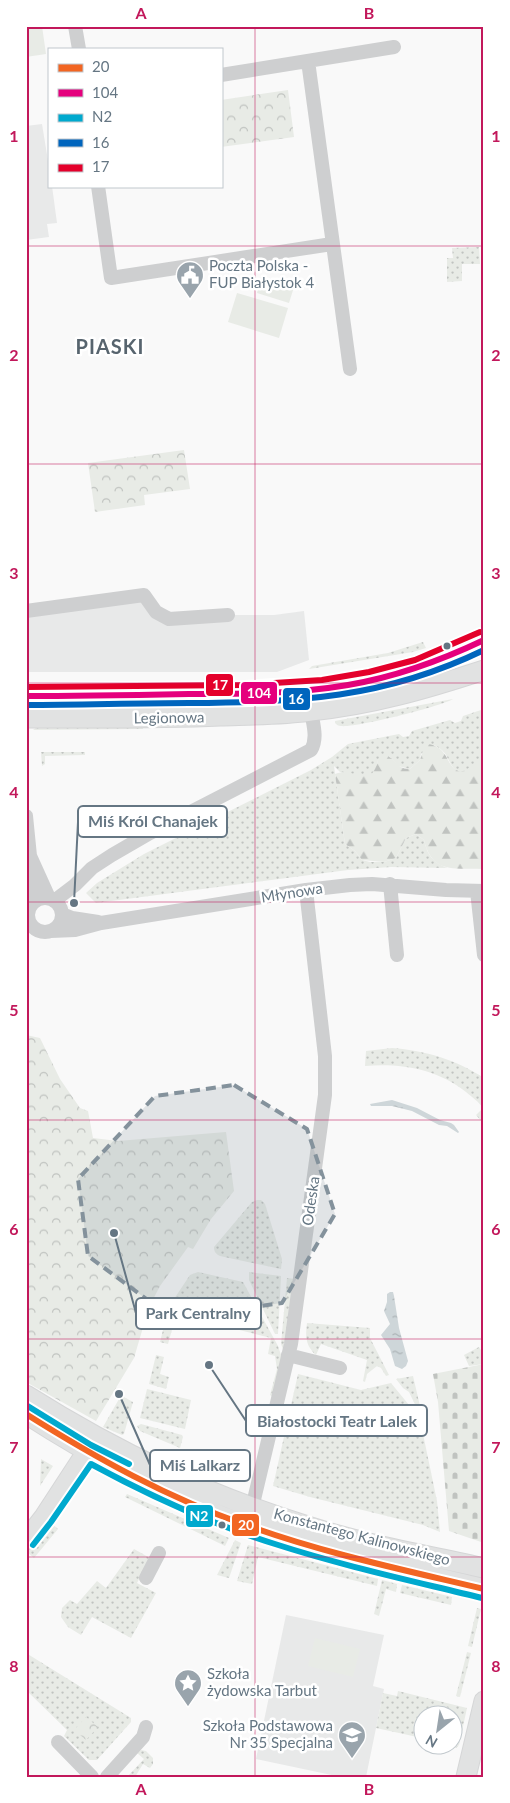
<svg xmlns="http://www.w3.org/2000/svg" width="510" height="1803" font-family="Lato,sans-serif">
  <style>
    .built { fill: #e8e9e9 }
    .grass { fill: url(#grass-dots) }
    .forest { fill: url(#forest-firs) }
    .cemetery { fill: url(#cemetery-stones) }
    .park { fill: url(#park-crowns) }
    .garden { fill: #e8ebe6 }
    .water { fill: url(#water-ripples) }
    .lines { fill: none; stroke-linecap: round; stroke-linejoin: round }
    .secondary-casing { stroke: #d5d6d7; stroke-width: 21 }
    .street { stroke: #cecfd0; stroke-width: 14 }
    .secondary { stroke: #e1e2e2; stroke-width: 19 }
    .bus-1-casing { stroke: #fff; stroke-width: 10 }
    .bus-2-casing { stroke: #fff; stroke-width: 10 }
    .bus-3-casing { stroke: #fff; stroke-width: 10 }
    .bus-4-casing { stroke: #fff; stroke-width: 10 }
    .bus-5-casing { stroke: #fff; stroke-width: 10 }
    .bus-1 { stroke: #f26522; stroke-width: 6 }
    .bus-2 { stroke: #e5007d; stroke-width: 6 }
    .bus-3 { stroke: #00a9ce; stroke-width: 6 }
    .bus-4 { stroke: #0065bd; stroke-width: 6 }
    .bus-5 { stroke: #e4002b; stroke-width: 6 }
    .marked { fill: #84929c; fill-opacity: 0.2; stroke: #84929c; stroke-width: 4; stroke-dasharray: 10 6; stroke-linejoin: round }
    .grid { fill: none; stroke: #c2185b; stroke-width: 1; stroke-opacity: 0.55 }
    .bus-dot { fill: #657683; stroke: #fff; stroke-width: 2 }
    .labels { text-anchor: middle; stroke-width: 5; stroke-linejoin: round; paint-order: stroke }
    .poi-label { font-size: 15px; fill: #657683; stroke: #fff; text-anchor: start }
    .street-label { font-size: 15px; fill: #657683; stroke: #fff }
    .district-label { font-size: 20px; font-weight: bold; letter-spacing: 1px; fill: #57646e; stroke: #fff }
    .leader { fill: none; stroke: #657683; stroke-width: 2 }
    .callout-dot { fill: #657683; stroke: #fff; stroke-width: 2 }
    .callout { fill: #fff; stroke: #657683; stroke-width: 2 }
    .callout-label { font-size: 16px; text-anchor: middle; font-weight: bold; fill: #657683 }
    .line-badge { stroke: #fff; stroke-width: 2 }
    .badge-label { font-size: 14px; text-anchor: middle; font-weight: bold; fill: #fff }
    .neatline { fill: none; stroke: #c2185b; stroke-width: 2 }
    .grid-label { font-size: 16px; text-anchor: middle; font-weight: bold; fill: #c2185b }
  </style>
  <defs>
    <pattern id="grass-dots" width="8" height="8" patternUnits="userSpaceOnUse" patternTransform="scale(1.25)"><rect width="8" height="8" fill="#e8ebe6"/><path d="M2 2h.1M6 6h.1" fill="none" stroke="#c0c3c0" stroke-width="1.8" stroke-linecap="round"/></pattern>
    <pattern id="forest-firs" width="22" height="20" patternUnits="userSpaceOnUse" patternTransform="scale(1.25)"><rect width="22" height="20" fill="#e8ebe6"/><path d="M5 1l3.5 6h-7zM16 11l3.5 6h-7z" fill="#c0c3c0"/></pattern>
    <pattern id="cemetery-stones" width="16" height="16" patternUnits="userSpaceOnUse" patternTransform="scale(1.25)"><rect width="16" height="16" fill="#e8ebe6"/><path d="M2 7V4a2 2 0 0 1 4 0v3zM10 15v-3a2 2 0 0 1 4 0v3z" fill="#c0c3c0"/></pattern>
    <pattern id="park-crowns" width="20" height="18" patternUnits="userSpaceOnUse" patternTransform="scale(1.25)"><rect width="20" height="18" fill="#e8ebe6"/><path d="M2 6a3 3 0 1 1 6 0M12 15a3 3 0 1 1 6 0" fill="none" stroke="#c0c3c0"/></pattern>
    <pattern id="water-ripples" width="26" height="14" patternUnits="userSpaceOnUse" patternTransform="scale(1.25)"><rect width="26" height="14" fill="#ced6d9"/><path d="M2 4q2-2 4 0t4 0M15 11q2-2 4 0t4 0" fill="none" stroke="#abb2b5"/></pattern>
  </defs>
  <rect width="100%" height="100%" fill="#f9f9f9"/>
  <path class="built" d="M42,124L49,167V186H52L57,223L47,224L49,237L26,240V126Z
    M138,598L154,615H274L304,611L309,660L277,672H26V615Z
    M286,1615L384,1635L373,1686L384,1689L366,1777H341L256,1759Z"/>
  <path class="grass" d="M479,247L480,264H462V281L447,282V258H453L452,248Z
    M423,642L426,648L413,652L309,669L312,666L388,653Z
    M26,683H105V684L26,687Z
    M453,699C442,706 356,728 341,726C338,726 337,725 335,723V721Z
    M484,709V758C477,762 474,767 468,770C455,777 451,764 446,755C443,750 438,747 434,745L421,754L420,760L410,769L398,766L390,757L378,760L376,770L372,775L365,777L340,772L334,766L345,844L355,851L362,860L370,862H384L396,858L406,838L416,834L424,840C428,856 432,861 447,868L391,867L348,870L96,903L86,893L97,883L144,854L311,770L332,757L348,744L399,734L403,737L409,736L412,731L450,720L455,723L461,721L463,716Z
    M143,726V729L33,730L37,727Z
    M41,752H85V755L45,756V764L42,766Z
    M392,1048C426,1051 455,1059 484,1078V1121L482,1122L476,1115L483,1108C479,1102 472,1097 466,1092C437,1069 401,1063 365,1066L366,1051Z
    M257,1200H261L265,1204L282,1259L281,1269L220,1256C216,1254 214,1252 214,1247L252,1202Z
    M198,1272L243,1282L278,1346L283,1361L274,1398L270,1395L277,1369L275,1356L268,1354L271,1338L185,1316L182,1328L173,1326L168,1344L160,1342L169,1306L186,1310L187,1307L172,1302L190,1275Z
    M249,1272L281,1276L278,1334H275L249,1280Z
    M287,1278L295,1279L284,1352L281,1344Z
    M307,1323L370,1328V1338L389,1375L386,1376L381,1368L377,1366L367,1374L365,1382L363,1381L367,1360L321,1344L316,1355C306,1346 305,1337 307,1323Z
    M479,1347L481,1350L484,1349V1364L469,1366L464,1355Z
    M156,1355L164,1357L160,1374L169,1377L166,1389L149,1384Z
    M298,1374L361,1390L391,1383L409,1405L415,1433L423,1434L437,1501L440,1532L423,1525L310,1497L273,1486Z
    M413,1376L424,1423L409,1392L403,1388L396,1379Z
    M147,1389L191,1400L185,1429L140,1418Z
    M122,1396L133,1402L124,1434L122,1435L103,1427L119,1399L120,1400Z
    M141,1424L182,1435L183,1437L180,1448L140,1431L137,1426Z
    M41,1459L53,1466L40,1486Z
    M127,1494L229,1538L225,1546L125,1497Z
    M51,1523L58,1529L34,1558L27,1552Z
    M235,1540L241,1543L229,1578L217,1575Z
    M248,1545L378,1579L377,1586L258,1557L252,1584L237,1581Z
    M134,1549L150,1558L137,1583L156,1593L131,1638L92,1617L81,1635L68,1627L61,1617L62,1608L70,1600L77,1604L97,1581L106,1588Z
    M382,1580L397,1584L396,1592L386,1589L379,1616L374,1614Z
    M402,1585L452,1597L451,1605L400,1593Z
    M477,1608L481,1609L472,1647L468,1646Z
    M467,1652L471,1653L460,1697L456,1696Z
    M26,1653L131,1718V1722L97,1760H89L64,1736L67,1730L26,1690Z
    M398,1691L467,1708L459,1745L456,1748L445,1746H452V1716H422V1738L376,1728L383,1693L397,1696Z
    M141,1750L146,1751L153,1758V1764L150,1768L143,1764L135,1777H127L144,1759L137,1753Z"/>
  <path class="forest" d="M428,744C451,748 444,767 461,772C470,769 475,762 484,758V868L482,869C454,868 432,874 424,840L416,834L406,838L396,858L384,862L362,860L355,851L345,844L335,774C354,766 371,791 378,760L385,755C396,758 395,769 410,769L420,760L424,747Z"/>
  <path class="cemetery" d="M484,1364V1543L449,1531L438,1402L433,1374Z"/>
  <path class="park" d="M288,90L294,137L221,147V100Z
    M184,450L190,489L144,495L145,505L95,512L88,463Z
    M26,1035L40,1038L60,1079L80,1108L88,1111L93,1138L118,1141L226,1132L234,1191L211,1219L193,1249L188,1247L160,1286L149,1307L134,1358L96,1421L26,1382Z
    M86,1717L98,1727L86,1740L74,1730Z"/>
  <path class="garden" d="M26,26H42L46,54L26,57Z
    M261,277L294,287L289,303L257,293Z
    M237,293L288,308L279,338L228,322Z
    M315,1638L360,1649L353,1677L308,1666Z"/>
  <path class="water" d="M392,1100L417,1108L440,1120L451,1123L454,1125L459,1132L458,1133L447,1126L439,1125L412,1111L392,1106H371L370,1104Z
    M390,1292H393L394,1296L399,1328L408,1361L406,1366L402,1369L395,1366L390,1349L381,1335L390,1324L384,1311L387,1302V1294Z"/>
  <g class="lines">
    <g class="secondary-casing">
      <path id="secondary" d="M26,696C81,696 135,695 189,694C226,694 262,694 299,691C362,687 428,669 484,640
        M26,718C91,718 155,719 220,716C250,715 281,715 311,711C371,705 426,689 484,670
        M26,1395C118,1453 207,1495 311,1527C367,1545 426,1555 484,1568
        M26,1414C105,1465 189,1508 278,1536C346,1557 415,1572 484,1589
        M26,1540L44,1517L93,1442
        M466,1777L484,1701"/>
    </g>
    <path class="street" d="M75,26L79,49
      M308,61L350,369
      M221,75L394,47
      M98,186L111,278L332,244
      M26,611L144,595L156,612L169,619L228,615
      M26,816L30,856L27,870L31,892L35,901
      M30,856L49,898
      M390,884L397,955
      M477,891L484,955
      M28 915a17 17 0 1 1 34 0a17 17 0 1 1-34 0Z
      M54,901L75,885L92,868L112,855L150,833L311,750C318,738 313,724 311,711
      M62,914L72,918L98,922
      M51,931L75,930L101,923L306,890L350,885L372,884L446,890L484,891
      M288,1355L340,1368
      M252,1508L291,1344L325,1095V1056L306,890
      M146,1578L159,1553
      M58,1742L92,1777
      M107,1777L143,1737L146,1727"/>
    <use href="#secondary" class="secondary"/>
    <g class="bus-1-casing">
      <path id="bus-1" d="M26,1414C96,1458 168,1498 246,1525C323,1553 404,1570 484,1589"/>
    </g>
    <g class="bus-2-casing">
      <path id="bus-2" d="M26,696C81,696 135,695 189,694C242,694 295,694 348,685C395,677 440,661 484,640"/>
    </g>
    <g class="bus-3-casing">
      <path id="bus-3" d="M26,1405L91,1445L129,1464
        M33,1545L51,1522L91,1464C150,1496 211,1524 275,1544C343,1566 413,1581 482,1598"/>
    </g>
    <g class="bus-4-casing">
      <path id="bus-4" d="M26,705C81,705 135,703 189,703C298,702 383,699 484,650"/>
    </g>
    <g class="bus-5-casing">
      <path id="bus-5" d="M26,687L244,685L322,680L369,672L415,660L480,632"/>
    </g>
    <use href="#bus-1" class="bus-1"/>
    <use href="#bus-2" class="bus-2"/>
    <use href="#bus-3" class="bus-3"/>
    <use href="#bus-4" class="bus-4"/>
    <use href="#bus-5" class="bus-5"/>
  </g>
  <path class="marked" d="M234,1085L307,1129L335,1214L282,1303L172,1318L88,1256L78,1179L155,1096Z"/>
  <path class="grid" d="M255,26V1777M26,246H484M26,464H484M26,683H484M26,902H484M26,1120H484M26,1339H484M26,1557H484"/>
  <defs>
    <g id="civic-pin" transform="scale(1.4375)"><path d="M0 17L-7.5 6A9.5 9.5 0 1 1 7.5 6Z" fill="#99a4ac" stroke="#fff"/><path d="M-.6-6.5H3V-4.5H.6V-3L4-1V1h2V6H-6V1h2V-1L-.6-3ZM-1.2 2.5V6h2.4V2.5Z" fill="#fff"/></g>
    <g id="sight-pin" transform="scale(1.4375)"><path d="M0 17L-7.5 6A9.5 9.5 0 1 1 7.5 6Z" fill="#99a4ac" stroke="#fff"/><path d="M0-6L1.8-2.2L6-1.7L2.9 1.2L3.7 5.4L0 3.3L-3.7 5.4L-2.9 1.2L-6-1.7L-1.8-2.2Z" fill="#fff"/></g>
    <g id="school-pin" transform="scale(1.4375)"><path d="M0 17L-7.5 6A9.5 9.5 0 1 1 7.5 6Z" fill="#99a4ac" stroke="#fff"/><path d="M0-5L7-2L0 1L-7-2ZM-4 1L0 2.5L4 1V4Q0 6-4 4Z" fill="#fff"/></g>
  </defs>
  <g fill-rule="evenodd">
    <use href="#civic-pin" x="190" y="275"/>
    <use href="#sight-pin" x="188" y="1683"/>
    <use href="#school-pin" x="352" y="1735"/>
  </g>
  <g class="bus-dot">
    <circle cx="447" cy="646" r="4.5"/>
    <circle cx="222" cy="1525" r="4.5"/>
  </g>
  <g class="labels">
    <g class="poi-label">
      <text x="209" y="271">Poczta Polska -<tspan x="209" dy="17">FUP Białystok 4</tspan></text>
      <text x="207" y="1679">Szkoła<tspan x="207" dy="17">żydowska Tarbut</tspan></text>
      <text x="333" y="1731" text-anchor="end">Szkoła Podstawowa<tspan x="333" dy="17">Nr 35 Specjalna</tspan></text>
    </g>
    <g class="street-label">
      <text transform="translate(169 718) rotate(-1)" y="5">Legionowa</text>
      <text transform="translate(292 893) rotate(-9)" y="5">Młynowa</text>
      <text transform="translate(311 1201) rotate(-82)" y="5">Odeska</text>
      <text transform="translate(362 1537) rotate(15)" y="5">Konstantego Kalinowskiego</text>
    </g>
    <g class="district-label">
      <text x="110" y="354">PIASKI</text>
    </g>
  </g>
  <path class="leader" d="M74 903L78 822M114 1233L136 1313M209 1365L246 1421M119 1394L150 1465"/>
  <g class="callout-dot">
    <circle cx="74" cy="903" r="5"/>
    <circle cx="114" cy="1233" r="5"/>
    <circle cx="209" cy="1365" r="5"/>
    <circle cx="119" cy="1394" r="5"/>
  </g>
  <g class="callout">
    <rect x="78" y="806" width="149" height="31" rx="5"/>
    <rect x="136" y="1298" width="125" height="31" rx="5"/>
    <rect x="246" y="1405" width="181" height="31" rx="5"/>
    <rect x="150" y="1450" width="100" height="31" rx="5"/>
  </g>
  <g class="callout-label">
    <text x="153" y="827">Miś Król Chanajek</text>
    <text x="198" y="1319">Park Centralny</text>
    <text x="337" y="1427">Białostocki Teatr Lalek</text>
    <text x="200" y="1471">Miś Lalkarz</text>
  </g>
  <g class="line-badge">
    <rect x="205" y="673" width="29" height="24" rx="5" fill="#e4002b"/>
    <rect x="240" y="681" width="38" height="24" rx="5" fill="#e5007d"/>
    <rect x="282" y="687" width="29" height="24" rx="5" fill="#0065bd"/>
    <rect x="185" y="1504" width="29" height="24" rx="5" fill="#00a9ce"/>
    <rect x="231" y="1513" width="29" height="24" rx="5" fill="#f26522"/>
  </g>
  <g class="badge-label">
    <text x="220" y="690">17</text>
    <text x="259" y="698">104</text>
    <text x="296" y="704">16</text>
    <text x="199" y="1521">N2</text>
    <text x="246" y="1530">20</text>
  </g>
  <rect width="510" height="1803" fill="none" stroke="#ffffff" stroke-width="55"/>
  <rect x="48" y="48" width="175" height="140" fill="#ffffff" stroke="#c1c8cd"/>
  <rect x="58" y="64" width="25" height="8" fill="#f26522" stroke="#c1c8cd"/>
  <text x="92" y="72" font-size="15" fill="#657683">20</text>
  <rect x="58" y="89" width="25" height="8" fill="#e5007d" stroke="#c1c8cd"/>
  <text x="92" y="98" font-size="15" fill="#657683">104</text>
  <rect x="58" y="114" width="25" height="8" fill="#00a9ce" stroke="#c1c8cd"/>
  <text x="92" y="122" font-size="15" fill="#657683">N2</text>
  <rect x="58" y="139" width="25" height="8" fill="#0065bd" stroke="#c1c8cd"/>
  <text x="92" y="148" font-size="15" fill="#657683">16</text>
  <rect x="58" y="164" width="25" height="8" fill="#e4002b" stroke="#c1c8cd"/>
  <text x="92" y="172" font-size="15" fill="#657683">17</text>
  <g transform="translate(438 1730) rotate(210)"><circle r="24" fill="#ffffff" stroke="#c1c8cd"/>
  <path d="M0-4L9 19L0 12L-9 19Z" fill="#99a4ac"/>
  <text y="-8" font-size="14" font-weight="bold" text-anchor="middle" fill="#657683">N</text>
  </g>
  <rect x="28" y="28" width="454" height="1748" class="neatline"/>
  <g class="grid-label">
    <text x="141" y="19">A</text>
    <text x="369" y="19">B</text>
    <text x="14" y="142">1</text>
    <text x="496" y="142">1</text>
    <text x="14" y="361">2</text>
    <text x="496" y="361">2</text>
    <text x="14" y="579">3</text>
    <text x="496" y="579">3</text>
    <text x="14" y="798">4</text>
    <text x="496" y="798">4</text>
    <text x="14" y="1016">5</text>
    <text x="496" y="1016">5</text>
    <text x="14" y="1235">6</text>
    <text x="496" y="1235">6</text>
    <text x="14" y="1453">7</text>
    <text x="496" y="1453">7</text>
    <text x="14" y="1672">8</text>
    <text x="496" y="1672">8</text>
    <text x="141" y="1795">A</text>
    <text x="369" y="1795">B</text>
  </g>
</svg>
